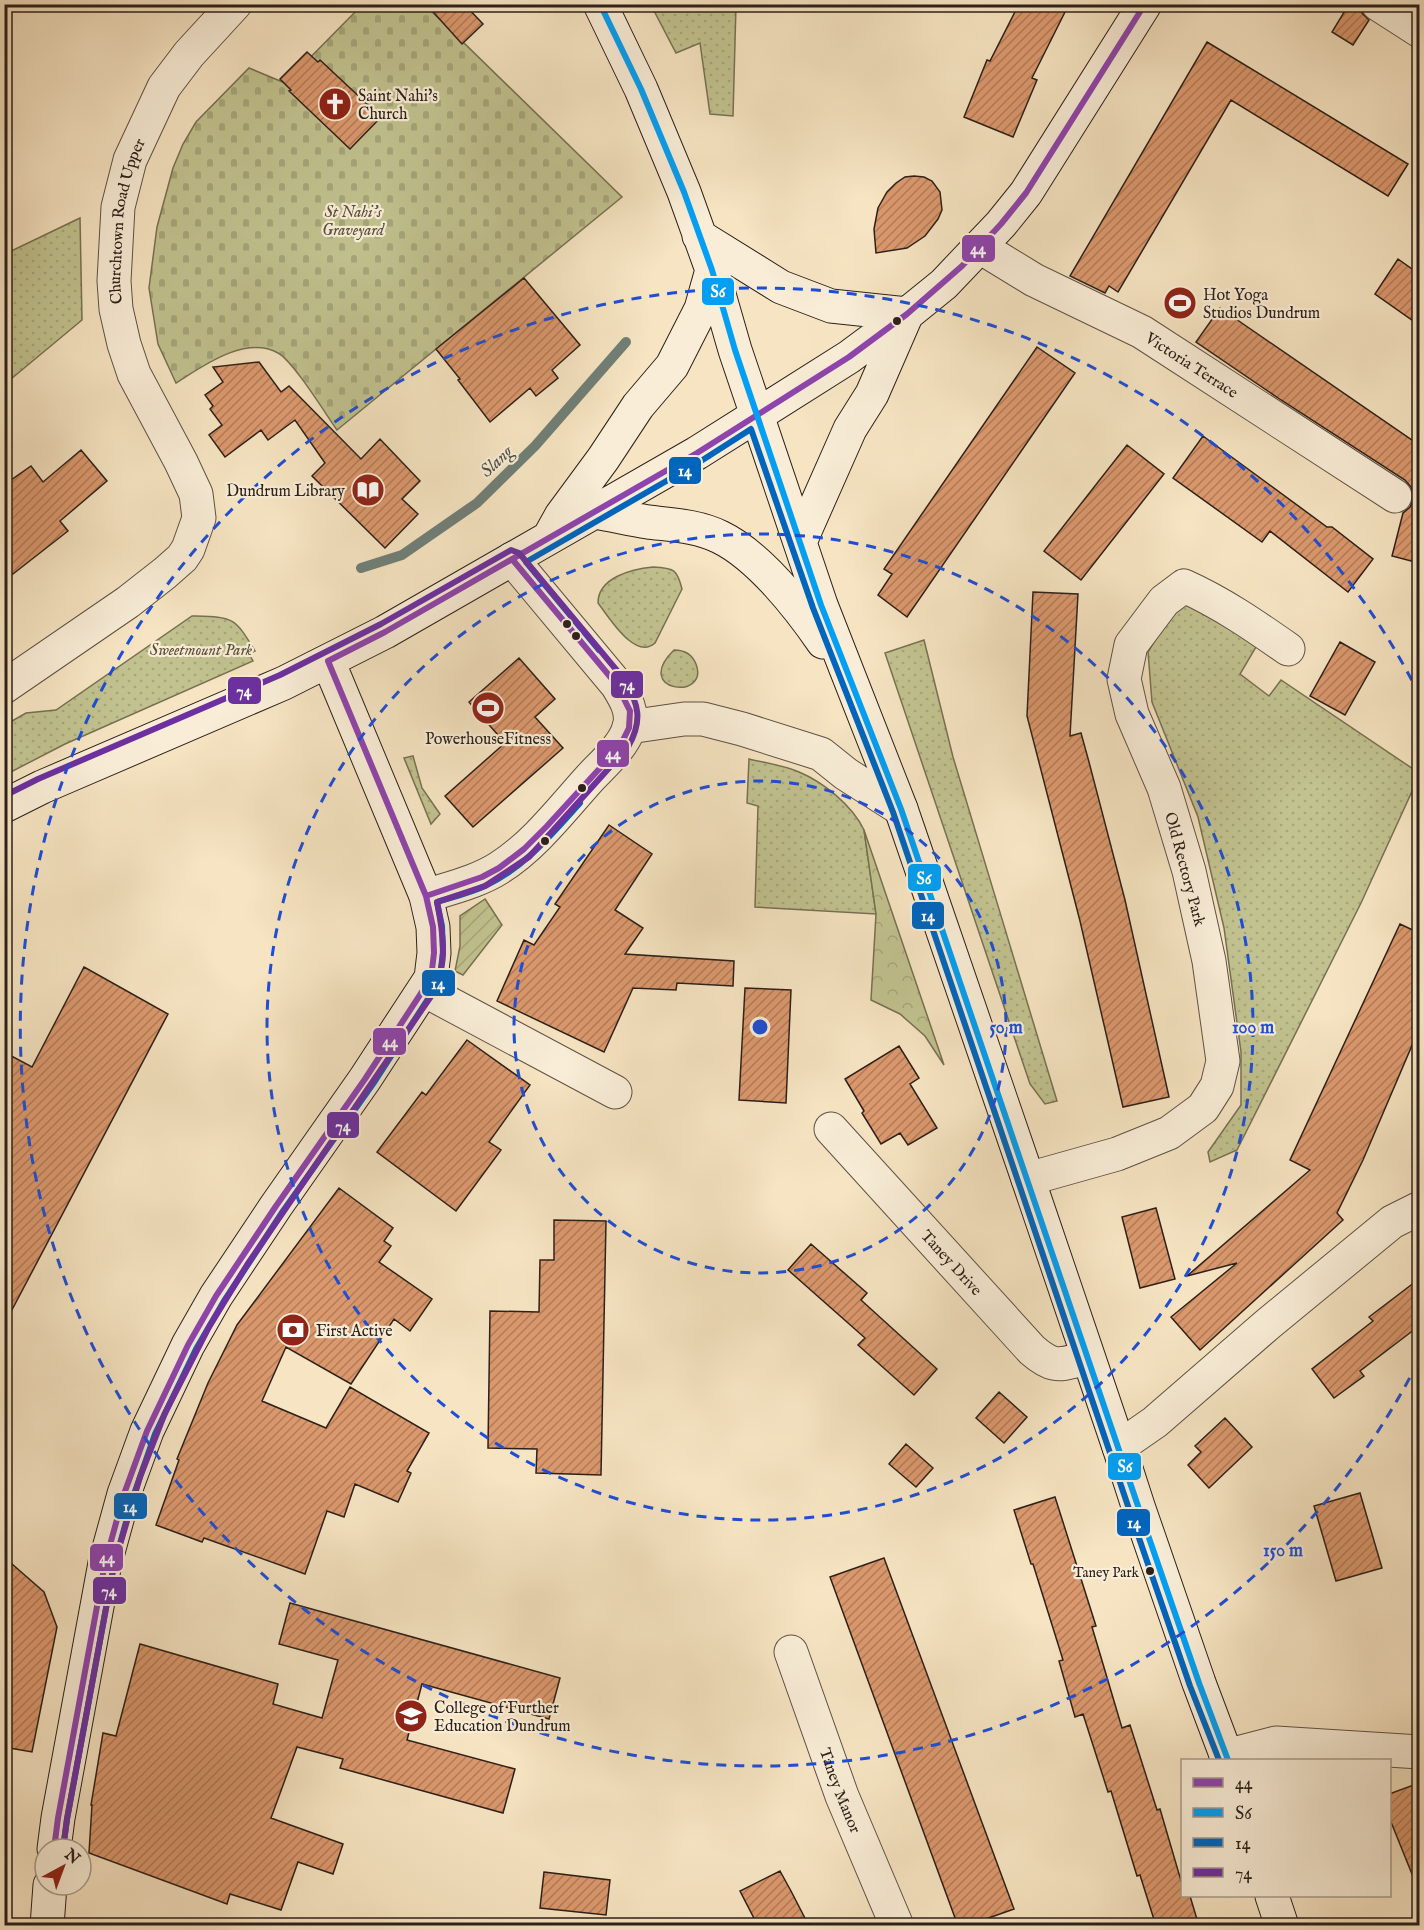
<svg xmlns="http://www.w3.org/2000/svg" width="1424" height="1930" font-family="'IM FELL English',serif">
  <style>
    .grass { fill: url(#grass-dots); stroke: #767154; stroke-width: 1.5 }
    .forest { fill: url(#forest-crowns); stroke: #767154; stroke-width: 1.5 }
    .cemetery { fill: url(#cemetery-stones); stroke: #767154; stroke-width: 1.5 }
    .garden { fill: url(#garden-furrows); stroke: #767154; stroke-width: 1.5 }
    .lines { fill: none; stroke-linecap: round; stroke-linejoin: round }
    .stream { stroke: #707f77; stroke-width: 10 }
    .building { fill: url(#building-hatch); stroke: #2c201a; stroke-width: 1.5 }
    .street-casing { stroke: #5e5144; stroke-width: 35 }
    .secondary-casing { stroke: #2c201a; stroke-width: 35 }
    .street { stroke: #f9edd7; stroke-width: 33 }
    .secondary { stroke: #f9edd7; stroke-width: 33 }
    .bus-1-casing { stroke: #f9edd7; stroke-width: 10 }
    .bus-2-casing { stroke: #f9edd7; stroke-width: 10 }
    .bus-3-casing { stroke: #f9edd7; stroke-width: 10 }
    .bus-4-casing { stroke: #f9edd7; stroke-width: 10 }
    .bus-1 { stroke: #8e44ad; stroke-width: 6 }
    .bus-2 { stroke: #029ff4; stroke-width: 6 }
    .bus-3 { stroke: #0065bd; stroke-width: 6 }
    .bus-4 { stroke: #6c30a1; stroke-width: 6 }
    .ring { fill: none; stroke: #1d4ed8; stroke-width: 3; stroke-dasharray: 10 8 }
    .bus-dot { fill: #2c201a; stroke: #f9edd7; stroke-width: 2 }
    .labels { text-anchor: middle; stroke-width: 4.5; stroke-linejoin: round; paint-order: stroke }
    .bus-label { font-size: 14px; fill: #2c201a; stroke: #f9edd7; text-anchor: end }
    .poi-label { font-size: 16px; fill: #2c201a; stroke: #f9edd7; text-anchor: start }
    .park-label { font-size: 16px; font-style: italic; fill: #59513d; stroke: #f9edd7 }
    .street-label { font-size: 16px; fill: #2c201a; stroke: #f9edd7 }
    .water-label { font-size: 18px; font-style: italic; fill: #4e4f48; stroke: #f9edd7 }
    .centre { fill: #1d4ed8; stroke: #f9edd7; stroke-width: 3 }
    .ring-label { font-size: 18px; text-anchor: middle; font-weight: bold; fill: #1d4ed8; stroke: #f9edd7; stroke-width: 4.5; stroke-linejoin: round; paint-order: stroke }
    .line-badge { stroke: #f9edd7; stroke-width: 2 }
    .badge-label { font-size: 16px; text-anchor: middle; font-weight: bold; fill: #fff }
  </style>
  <defs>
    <pattern id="grass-dots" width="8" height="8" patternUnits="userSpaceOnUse" patternTransform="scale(1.5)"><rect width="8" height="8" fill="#c1c28f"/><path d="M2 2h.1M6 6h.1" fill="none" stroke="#a6a67b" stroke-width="1.8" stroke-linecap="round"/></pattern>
    <pattern id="forest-crowns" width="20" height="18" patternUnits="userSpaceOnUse" patternTransform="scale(1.5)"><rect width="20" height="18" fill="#c1c28f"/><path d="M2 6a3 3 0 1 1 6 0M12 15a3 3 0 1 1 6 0" fill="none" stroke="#a6a67b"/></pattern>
    <pattern id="cemetery-stones" width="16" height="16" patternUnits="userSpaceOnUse" patternTransform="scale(1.5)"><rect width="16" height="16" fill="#c1c28f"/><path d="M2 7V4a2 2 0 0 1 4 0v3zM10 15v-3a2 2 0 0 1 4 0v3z" fill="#a6a67b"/></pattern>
    <pattern id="garden-furrows" width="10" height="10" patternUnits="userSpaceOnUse" patternTransform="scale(1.5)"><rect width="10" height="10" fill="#c1c28f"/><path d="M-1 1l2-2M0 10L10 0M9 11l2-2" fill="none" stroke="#a6a67b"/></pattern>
    <pattern id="building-hatch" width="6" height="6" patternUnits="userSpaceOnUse" patternTransform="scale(1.5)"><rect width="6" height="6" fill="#db986d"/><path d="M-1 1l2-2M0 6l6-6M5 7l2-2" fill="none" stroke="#b27c59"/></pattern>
  </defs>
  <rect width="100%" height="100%" fill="#f6e4c2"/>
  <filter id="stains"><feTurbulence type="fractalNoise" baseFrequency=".00333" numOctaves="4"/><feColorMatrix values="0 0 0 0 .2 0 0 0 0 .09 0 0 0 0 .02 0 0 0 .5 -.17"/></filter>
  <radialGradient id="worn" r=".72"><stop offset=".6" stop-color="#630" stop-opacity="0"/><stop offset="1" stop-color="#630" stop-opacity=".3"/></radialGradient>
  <path class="grass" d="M651,5H736L733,116L710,114L700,43L676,53Z
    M80,218L82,320L5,384V254Z
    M653,567C674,568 677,569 682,589L655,643C635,661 609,617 598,603C598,577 633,569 653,567Z
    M1185,602L1203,607L1256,647L1240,674L1269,696L1281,680L1419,773V776L1361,903L1237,1150L1210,1162L1208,1152L1241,1105V1052L1224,928L1198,817L1152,702L1148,652L1166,622Z
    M192,616C233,617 234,616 255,651L249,654L253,661L65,744L5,775V725L26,713L56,710Z
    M924,640L953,757L1057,1101L1045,1104L1030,1084L885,653Z
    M674,650C684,650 692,654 696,664C710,701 631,692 674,650Z
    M413,756L422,788L440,814L431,824L404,758Z
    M749,759C765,763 783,765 799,772C823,782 852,805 864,830L876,914L755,907L758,806L747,803Z"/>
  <path class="forest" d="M864,830L944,1065L925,1036L900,1014L871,1000L876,914Z"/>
  <path class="cemetery" d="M362,5H425L622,197L337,430C325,413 293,361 278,353C245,335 203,366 176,383L158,344L149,288L157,227L173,168L183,144L196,122L249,68L285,83Z"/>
  <path class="garden" d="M485,899L502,925L463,975L455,971L460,946V916Z"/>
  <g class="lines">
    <path class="stream" d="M361,568L402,555L477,503L535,446L626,342"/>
  </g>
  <path class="building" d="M426,4H464L483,24L462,44Z
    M1019,4H1069L1032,78L1037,80L1013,137L964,117L987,60L990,61Z
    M1349,4H1359L1362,13L1369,20L1353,45L1332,32Z
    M1207,42L1408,164L1388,196L1231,100L1118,292L1109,286L1105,293L1070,276Z
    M307,52L318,62L320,60L381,117L350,149L289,91L291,90L280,79Z
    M914,176L924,177L932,181L940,192L942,210L938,219L925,236L907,248L876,253L874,229L878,208L887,192L896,183L905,177Z
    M1398,259L1419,274V325L1375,294Z
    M524,278L580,345L552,370L558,378L536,396L530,388L490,422L458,380L460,379L436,349Z
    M1220,308L1419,445V563L1392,556L1403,513L1410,507L1414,498L1411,487L1405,480L1281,400L1196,342Z
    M1037,347L1075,373L907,617L878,595L892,574L884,569Z
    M259,362L281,392L289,386L361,459L380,439L420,481L402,499L418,514L385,548L312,476L325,463L295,420L268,440L261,430L225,457L209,435L222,425L210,409L213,406L205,395L223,382L213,367Z
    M1203,436L1327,527H1332L1373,559L1348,592L1270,531L1262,542L1173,478Z
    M1127,445L1164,474L1081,580L1044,551Z
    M81,450L107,481L60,521L68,531L4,581V485L31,466L43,482Z
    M1033,592L1078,594L1070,736L1081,733L1089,762L1125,900L1169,1097L1123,1107L1080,921L1027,716Z
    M1340,642L1375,662L1345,715L1310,696Z
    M519,658L555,699L535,717L563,748L473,827L445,796L505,743L469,702Z
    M609,825L652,854L615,910L643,928L625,954L734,961L733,986L677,983L676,990L633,988L604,1052L497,1001L524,940L534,945L560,907L555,904Z
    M1400,924L1419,933V1029L1363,1160L1337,1213L1343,1220L1200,1350L1171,1317L1237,1263L1187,1276L1310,1170L1290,1160Z
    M84,967L168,1014L4,1325V1052L32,1067Z
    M745,988L791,990L786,1103L739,1100Z
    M467,1040L530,1085L489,1142L501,1150L456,1211L377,1152L422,1092L426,1095Z
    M899,1046L919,1078L910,1084L937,1128L908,1145L900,1133L881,1144L862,1113L864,1111L845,1079Z
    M339,1188L393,1228L384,1241L391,1246L379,1262L432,1299L410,1331L394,1319L351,1384L286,1347L262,1401L326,1428L350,1387L429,1433L407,1471L411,1473L398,1502L355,1484L344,1517L327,1511L305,1574L204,1538L202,1542L156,1525L179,1460L177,1459L208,1383L237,1325Z
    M1156,1208L1175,1279L1140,1288L1122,1217Z
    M554,1220L606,1221L601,1475L536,1473L537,1449L488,1448L490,1311L539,1312L540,1260H554Z
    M811,1244L867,1293L861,1300L937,1369L914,1395L858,1345L865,1338L788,1270Z
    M1419,1279V1326L1360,1371L1364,1376L1334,1398L1312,1369L1373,1321L1369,1317Z
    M999,1392L1027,1417L1004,1443L976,1418Z
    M1225,1418L1252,1447L1209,1488L1188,1465L1201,1452L1195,1446Z
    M906,1444L933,1468L916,1487L889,1464Z
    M1360,1493L1382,1568L1336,1581L1314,1506Z
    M1055,1497L1096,1626L1092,1627L1122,1728L1130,1725L1157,1810L1160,1809L1182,1884V1896H1190L1199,1926H1156L1140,1875L1137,1876L1111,1791L1108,1792L1083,1714L1075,1717L1059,1661L1063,1660L1033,1564H1031L1014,1510Z
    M4,1557L44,1592L57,1627L32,1752L4,1747Z
    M884,1558L1014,1909L966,1926H958L830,1577Z
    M290,1603L560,1678L549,1719L422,1684L407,1740L515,1769L503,1813L340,1768L343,1759L297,1747L271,1818L343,1844L333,1874L298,1862L281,1910L230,1894L227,1904L89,1853L92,1805H91L103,1733L116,1736L140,1644L278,1684L273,1704L322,1718L338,1660L279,1644Z
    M1419,1783V1888L1418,1889L1389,1817V1794Z
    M780,1871L791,1891L809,1926H758L740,1891Z
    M544,1872L610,1880L606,1915L540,1908Z"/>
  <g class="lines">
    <g class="street-casing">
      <g id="street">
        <path d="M1378,4L1420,31"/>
        <path id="s1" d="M980,247L1034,280L1142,332L1395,496"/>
        <path id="s2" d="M4,687L128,602L165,573L182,558L188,549L199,518L196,494L181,462L134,374L124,344L116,309L114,281L118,207L130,160L164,87L189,54L235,4"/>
        <path d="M629,727L684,719H703L742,729L821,754L846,774L901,809"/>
        <path d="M426,896C450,888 477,882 499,868C534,846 562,809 590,778C603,764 623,747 629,728C634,712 625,698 617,685L512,559"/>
        <path d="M424,990L615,1092"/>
        <path id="s3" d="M831,1129L1032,1350C1055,1370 1060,1364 1088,1358"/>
        <path d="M1028,1179L1117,1154L1169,1133L1203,1108L1217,1086L1223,1061L1209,961L1189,871L1164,788L1132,714L1124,679L1131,645L1164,601L1184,586C1222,603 1255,626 1288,649"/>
        <path d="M1119,1447L1155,1422L1268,1324L1392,1222L1420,1208"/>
        <path id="s4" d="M791,1652L842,1796L897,1926"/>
        <path d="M1226,1756L1276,1743L1420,1752"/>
      </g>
    </g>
    <g class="secondary-casing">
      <path id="secondary" d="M600,4L641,89L684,192L712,270L735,350L821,605L901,809L1028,1179L1119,1447L1138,1506L1199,1683L1228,1760
        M699,236L781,287L831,306L907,314
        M594,512C612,515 630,519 648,522C673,525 698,526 720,537C759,556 799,607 823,642
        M551,534L561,516L603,459L638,406L672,366L701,309L712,270
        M800,542L850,429L872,394L906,316
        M4,806L42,787L284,683L385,632L697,453L849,357L907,314L944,284L1001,224L1026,193L1145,4
        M54,1849L58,1818L105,1563L124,1494L147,1431L188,1345L216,1296L276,1206L365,1079L431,978L434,953L433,927L426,896L328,661
        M1272,1896L1282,1926
        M47,1926L50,1885"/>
    </g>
    <use href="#street" class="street"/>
    <use href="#secondary" class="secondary"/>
    <g class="bus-1-casing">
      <path id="bus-1" d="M426,896L482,877L499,868L524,849L547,826L612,755L622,742L629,728L630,711L617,685L512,559
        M54,1849L58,1818L105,1563L124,1494L147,1431L188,1345L216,1296L276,1206L365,1079L431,978L434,953L433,927L426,896L328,661L385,632L697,453L849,357L907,314L962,266L1001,224L1026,193L1145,4"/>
    </g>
    <g class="bus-2-casing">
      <path id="bus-2" d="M600,4L641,89L684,192L712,270L735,350L821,605L901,809L1138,1506L1199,1683L1228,1760"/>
    </g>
    <g class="bus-3-casing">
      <path id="bus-3" d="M599,650L526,562L701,461L751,429L813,608L893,812L1129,1509L1190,1686L1219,1760
        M63,1849L67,1819L114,1565L133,1497L155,1434L196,1349L224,1301L283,1211L373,1084L439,982L443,953L442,926L437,902C453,897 470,893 485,886C524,868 552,834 580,803"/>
    </g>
    <g class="bus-4-casing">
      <path id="bus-4" d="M4,796L38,779L280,675L381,624L511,550L519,553L624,679C639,704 643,721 628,747L529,857L485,886L437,902C443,932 448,963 434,992L247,1265L209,1327L165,1413L140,1477L114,1565L67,1819L63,1849"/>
    </g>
    <use href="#bus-1" class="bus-1"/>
    <use href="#bus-2" class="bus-2"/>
    <use href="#bus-3" class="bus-3"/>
    <use href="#bus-4" class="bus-4"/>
  </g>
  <g class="ring">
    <circle cx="760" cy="1027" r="246"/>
    <circle cx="760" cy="1027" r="493"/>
    <path d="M1418 1362A739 739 0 1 1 1418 692"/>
  </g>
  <defs>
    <g id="church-disc" transform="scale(1.725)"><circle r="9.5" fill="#8f2418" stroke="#f9edd7"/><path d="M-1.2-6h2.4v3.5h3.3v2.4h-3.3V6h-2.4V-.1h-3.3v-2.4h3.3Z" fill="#fff"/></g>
    <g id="stadium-disc" transform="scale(1.725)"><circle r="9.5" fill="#8f2418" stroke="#f9edd7"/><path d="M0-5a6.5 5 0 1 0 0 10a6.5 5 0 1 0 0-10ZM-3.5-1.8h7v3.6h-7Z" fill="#fff"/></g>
    <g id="library-disc" transform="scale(1.725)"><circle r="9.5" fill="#8f2418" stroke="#f9edd7"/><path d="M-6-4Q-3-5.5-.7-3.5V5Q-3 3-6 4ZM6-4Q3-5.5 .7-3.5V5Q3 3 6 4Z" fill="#fff"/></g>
    <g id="bank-disc" transform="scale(1.725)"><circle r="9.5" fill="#8f2418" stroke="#f9edd7"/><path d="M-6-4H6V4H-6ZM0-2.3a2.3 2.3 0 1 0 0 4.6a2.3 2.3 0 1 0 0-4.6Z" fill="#fff"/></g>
    <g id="university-disc" transform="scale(1.725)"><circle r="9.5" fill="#8f2418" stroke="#f9edd7"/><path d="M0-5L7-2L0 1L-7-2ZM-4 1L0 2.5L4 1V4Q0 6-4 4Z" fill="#fff"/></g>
  </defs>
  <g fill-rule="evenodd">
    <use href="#church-disc" x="335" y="104"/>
    <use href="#stadium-disc" x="1180" y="303"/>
    <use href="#library-disc" x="368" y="490"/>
    <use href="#stadium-disc" x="488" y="708"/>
    <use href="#bank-disc" x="293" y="1330"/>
    <use href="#university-disc" x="411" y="1716"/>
  </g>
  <g class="bus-dot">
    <circle cx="897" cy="321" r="5"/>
    <circle cx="567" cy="624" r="5"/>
    <circle cx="576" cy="636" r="5"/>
    <circle cx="582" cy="788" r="5"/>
    <circle cx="545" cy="841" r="5"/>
    <circle cx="1150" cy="1571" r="5"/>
  </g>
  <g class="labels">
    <g class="bus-label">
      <text x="1139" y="1577">Taney Park</text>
    </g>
    <g class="poi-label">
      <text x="358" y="101">Saint Nahi's<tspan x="358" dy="18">Church</tspan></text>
      <text x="1203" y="300">Hot Yoga<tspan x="1203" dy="18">Studios Dundrum</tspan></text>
      <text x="345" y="496" text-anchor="end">Dundrum Library</text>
      <text x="488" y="744" text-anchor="middle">PowerhouseFitness</text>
      <text x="316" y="1336">First Active</text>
      <text x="434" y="1713">College of Further<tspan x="434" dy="18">Education Dundrum</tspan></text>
    </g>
    <g class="park-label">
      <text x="353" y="217">St Nahi's<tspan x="353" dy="18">Graveyard</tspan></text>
      <text x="201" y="655">Sweetmount Park</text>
    </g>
    <g class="street-label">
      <text dy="6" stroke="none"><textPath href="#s2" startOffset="580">Churchtown Road Upper</textPath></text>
      <text dy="6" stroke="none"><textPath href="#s1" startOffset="243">Victoria Terrace</textPath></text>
      <text transform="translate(1186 869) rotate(75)" y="6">Old Rectory Park</text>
      <text dy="6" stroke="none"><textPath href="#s3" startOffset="180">Taney Drive</textPath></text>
      <text dy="6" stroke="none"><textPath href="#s4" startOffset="147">Taney Manor</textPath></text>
    </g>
    <g class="water-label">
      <text transform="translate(496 461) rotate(-44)" y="6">Slang</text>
    </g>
  </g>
  <circle cx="760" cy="1027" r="9" class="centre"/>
  <g class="ring-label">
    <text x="1006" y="1033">50 m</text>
    <text x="1253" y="1033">100 m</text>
    <text x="1283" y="1556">150 m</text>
  </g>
  <g class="line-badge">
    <rect x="961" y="234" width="35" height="29" rx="6" fill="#8e44ad"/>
    <rect x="701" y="277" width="34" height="29" rx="6" fill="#029ff4"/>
    <rect x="668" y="456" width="34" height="29" rx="6" fill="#0065bd"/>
    <rect x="610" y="670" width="34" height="29" rx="6" fill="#6c30a1"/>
    <rect x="227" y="676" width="35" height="29" rx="6" fill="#6c30a1"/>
    <rect x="596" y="739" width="34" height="29" rx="6" fill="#8e44ad"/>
    <rect x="907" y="863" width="35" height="29" rx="6" fill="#029ff4"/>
    <rect x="911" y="901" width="34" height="29" rx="6" fill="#0065bd"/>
    <rect x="421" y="969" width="35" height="28" rx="6" fill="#0065bd"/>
    <rect x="372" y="1027" width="35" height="29" rx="6" fill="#8e44ad"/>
    <rect x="326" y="1111" width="34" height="28" rx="6" fill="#6c30a1"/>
    <rect x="1107" y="1452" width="35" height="29" rx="6" fill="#029ff4"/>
    <rect x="113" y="1492" width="35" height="28" rx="6" fill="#0065bd"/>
    <rect x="1116" y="1508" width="35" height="29" rx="6" fill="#0065bd"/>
    <rect x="89" y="1543" width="35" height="29" rx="6" fill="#8e44ad"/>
    <rect x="92" y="1576" width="35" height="29" rx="6" fill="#6c30a1"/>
  </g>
  <g class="badge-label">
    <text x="978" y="254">44</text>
    <text x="718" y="297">S6</text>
    <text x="685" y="476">14</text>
    <text x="627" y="690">74</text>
    <text x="244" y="696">74</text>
    <text x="613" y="759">44</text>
    <text x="924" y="884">S6</text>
    <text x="928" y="921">14</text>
    <text x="438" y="989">14</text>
    <text x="390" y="1047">44</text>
    <text x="343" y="1131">74</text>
    <text x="1125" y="1472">S6</text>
    <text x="130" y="1512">14</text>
    <text x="1134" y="1528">14</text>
    <text x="107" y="1563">44</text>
    <text x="109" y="1596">74</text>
  </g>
  <rect width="1424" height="1930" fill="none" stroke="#f6e4c2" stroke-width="24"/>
  <rect x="6" y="6" width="1412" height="1918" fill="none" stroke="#2c201a" stroke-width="3"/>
  <rect x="12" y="12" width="1400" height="1906" fill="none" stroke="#2c201a" stroke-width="1.5"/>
  <rect x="1181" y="1759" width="210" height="138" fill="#f9edd7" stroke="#a79b8b" stroke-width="1.5"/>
  <rect x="1193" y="1778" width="30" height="9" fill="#8e44ad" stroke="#a79b8b" stroke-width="1.5"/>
  <text x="1235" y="1789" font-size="18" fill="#2c201a">44</text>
  <rect x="1193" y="1808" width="30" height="9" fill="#029ff4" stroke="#a79b8b" stroke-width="1.5"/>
  <text x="1235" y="1819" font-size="18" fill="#2c201a">S6</text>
  <rect x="1193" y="1838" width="30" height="9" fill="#0065bd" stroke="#a79b8b" stroke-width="1.5"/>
  <text x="1235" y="1849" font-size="18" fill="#2c201a">14</text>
  <rect x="1193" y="1868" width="30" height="9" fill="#6c30a1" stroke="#a79b8b" stroke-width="1.5"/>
  <text x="1235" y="1879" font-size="18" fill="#2c201a">74</text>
  <g transform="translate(63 1867) rotate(41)"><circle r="28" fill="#f9edd7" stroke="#a79b8b" stroke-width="1.5"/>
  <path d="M0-4.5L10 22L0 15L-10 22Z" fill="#8f2418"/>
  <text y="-9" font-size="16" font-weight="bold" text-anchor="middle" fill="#2c201a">N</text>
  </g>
  <rect width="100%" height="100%" filter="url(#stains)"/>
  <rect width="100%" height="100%" fill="url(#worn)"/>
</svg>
